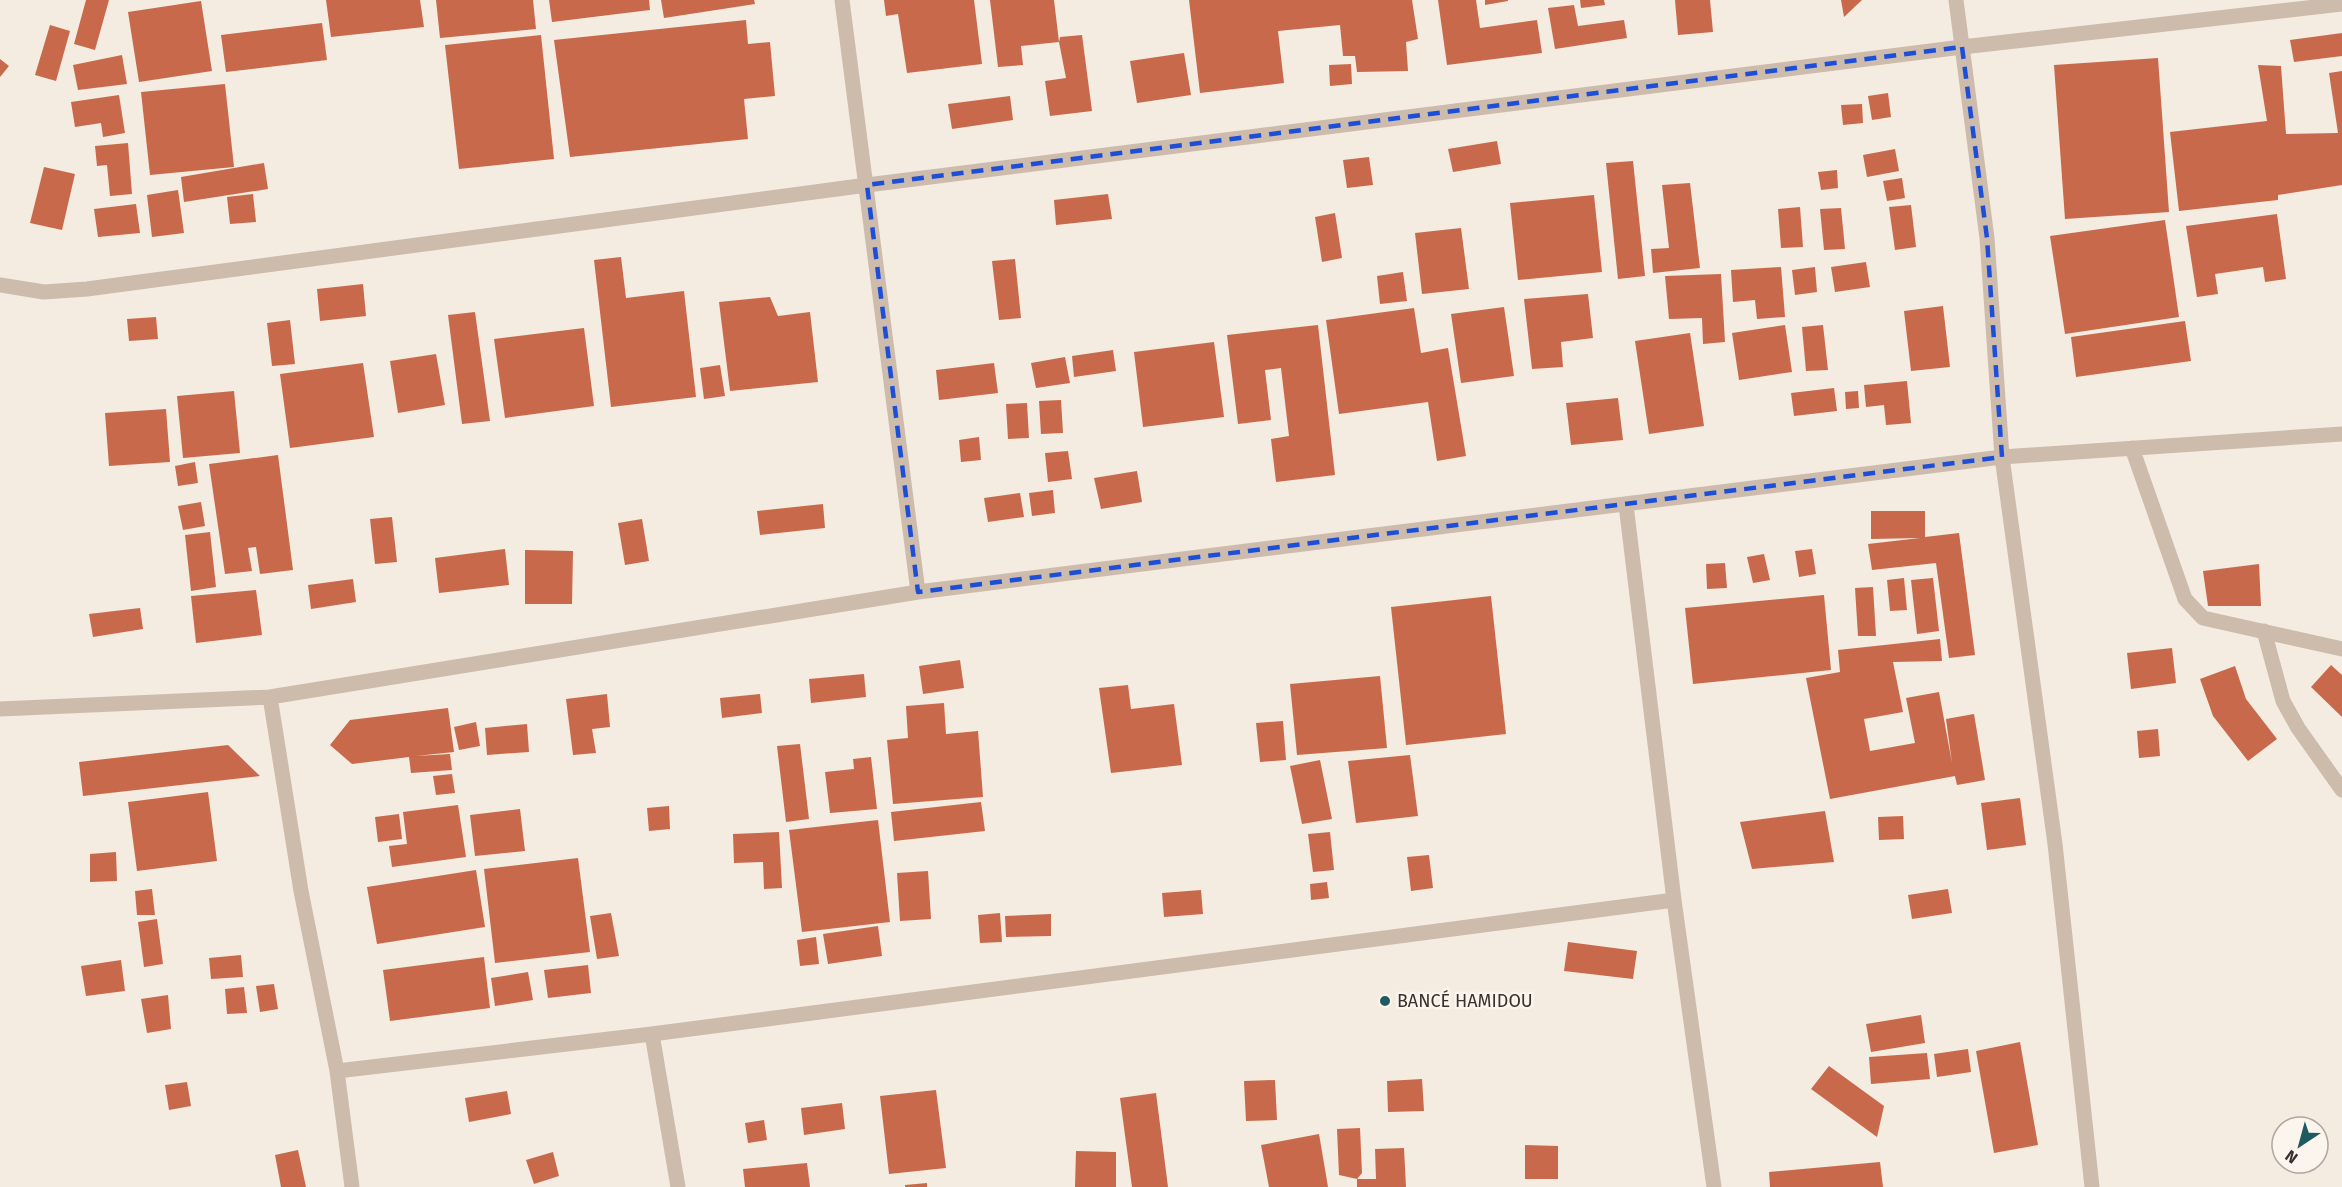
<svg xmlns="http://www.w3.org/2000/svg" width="2342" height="1187" font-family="'Fira Sans',sans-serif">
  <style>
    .building { fill: #c8694b }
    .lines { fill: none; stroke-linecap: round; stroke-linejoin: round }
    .street { stroke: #cdbbac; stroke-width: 15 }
    .marked { fill: none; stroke: #1d4ed8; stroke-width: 4.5; stroke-dasharray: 12 8; stroke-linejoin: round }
    .poi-dot { fill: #1f5a5e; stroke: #fbf5ee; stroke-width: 2 }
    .labels { text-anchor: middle; stroke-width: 5; stroke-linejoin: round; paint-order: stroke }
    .poi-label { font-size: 18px; fill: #3b302b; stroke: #fbf5ee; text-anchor: start }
  </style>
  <rect width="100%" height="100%" fill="#f4ebe1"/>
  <path class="building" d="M86,0H109L95,50L74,44Z
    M326,0H420L424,27L331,37Z
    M436,0H533L536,29L440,38Z
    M549,0H649L650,10L552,22Z
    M661,0H754L755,4L664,18Z
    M884,0H974L982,64L907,73L898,14L886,16Z
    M990,0H1054L1059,42L1060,37L1082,35L1092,111L1050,116L1045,81L1066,78L1059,42L1021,46L1023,65L998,67Z
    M1189,0H1412L1418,39L1406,42L1408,71L1357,72L1355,56H1343L1340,25L1278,31L1284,83L1200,93Z
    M1438,0H1476L1480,28L1537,20L1542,53L1447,65Z
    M1485,0H1508V1L1485,5Z
    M1580,0H1604L1605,5L1581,8Z
    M1675,0H1710L1713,32L1678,35Z
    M1841,0H1862L1844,17Z
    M201,1L212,71L139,82L128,12Z
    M1574,5L1578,26L1624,20L1627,38L1555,49L1548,8Z
    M746,20L748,44L770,42L775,96L744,99L748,139L570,157L554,40Z
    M322,23L327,60L226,72L221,35Z
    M50,25L70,31L56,81L35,75Z
    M2342,33V56L2294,62L2290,40Z
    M541,35L554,159L459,169L445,45Z
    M1184,53L1191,95L1137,103L1130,61Z
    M122,55L127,84L78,90L73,65Z
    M2158,58L2169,212L2065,219L2054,65Z
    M0,59L9,66L0,77Z
    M1351,64L1352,84L1330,86L1329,65Z
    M2258,65L2281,66L2286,134L2338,133L2329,73L2342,71V185L2278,195V200L2179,211L2170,132L2267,121Z
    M225,84L234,167L150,175L141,92Z
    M1888,93L1891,117L1872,120L1868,96Z
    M119,95L125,133L103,137L101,123L75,127L71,102Z
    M1010,96L1013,120L952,129L948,104Z
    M1862,104L1863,123L1843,125L1841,105Z
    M1497,141L1501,164L1453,172L1448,149Z
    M128,143L132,194L110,196L107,165L97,166L95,146Z
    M1895,149L1899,171L1867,177L1863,155Z
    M1369,157L1373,185L1347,188L1343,160Z
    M1633,161L1645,276L1618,279L1606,163Z
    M264,163L268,189L184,202L181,177Z
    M44,167L75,174L62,230L30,223Z
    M1837,170L1838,188L1821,190L1818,172Z
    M1902,178L1905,198L1887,201L1883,181Z
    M1690,183L1700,268L1653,273L1651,249L1669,248L1662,185Z
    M178,190L184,233L152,237L147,195Z
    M253,194L256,222L230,224L227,197Z
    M1108,194L1112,219L1056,225L1054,200Z
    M1594,195L1602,272L1518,280L1510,203Z
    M136,204L140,233L98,237L94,209Z
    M1911,205L1916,247L1895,250L1889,207Z
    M1800,207L1803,247L1781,248L1778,209Z
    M1841,208L1845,249L1824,250L1820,209Z
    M1335,213L1342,258L1322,262L1315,217Z
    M2277,214L2286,279L2265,282L2263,267L2215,274L2218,294L2197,297L2186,226Z
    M2165,220L2179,317L2065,334L2050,236Z
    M1461,228L1469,289L1422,294L1415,233Z
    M621,257L626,298L684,291L696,397L611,407L594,260Z
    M1015,259L1021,318L999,320L992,261Z
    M1866,262L1870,287L1835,292L1831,267Z
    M1781,267L1785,317L1757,319L1755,300L1733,302L1731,270Z
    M1815,267L1817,292L1795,295L1792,270Z
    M1403,272L1407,301L1380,304L1377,276Z
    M1721,274L1725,342L1703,344L1702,318L1669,319L1665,276Z
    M363,284L366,316L320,321L317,289Z
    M1588,294L1593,338L1561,342L1563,367L1532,369L1524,299Z
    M770,297L778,316L810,312L818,382L730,391L719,302Z
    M1943,306L1950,367L1911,371L1904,311Z
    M1504,307L1514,376L1461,383L1451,314Z
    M1414,308L1421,353L1448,348L1466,456L1437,461L1428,402L1339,414L1326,320Z
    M475,312L490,421L462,424L448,315Z
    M156,317L158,339L129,341L127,319Z
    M290,320L295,364L272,366L267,323Z
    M2185,321L2191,361L2076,377L2071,337Z
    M1318,325L1335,475L1276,482L1271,439L1289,436L1281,368L1265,370L1271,420L1238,424L1227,335Z
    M1785,325L1792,372L1739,380L1732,333Z
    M1823,325L1828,370L1806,371L1802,327Z
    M584,328L594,406L505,418L494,339Z
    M1690,333L1704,426L1649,434L1635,341Z
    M1214,342L1224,417L1143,427L1134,352Z
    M1113,350L1116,371L1074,377L1072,356Z
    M436,354L445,405L398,413L390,361Z
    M1065,357L1070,383L1036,388L1031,363Z
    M363,363L374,437L290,448L280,374Z
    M994,363L998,393L939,400L936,370Z
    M720,365L725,396L704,399L700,368Z
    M1907,381L1911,423L1886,425L1884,405L1866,407L1864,385Z
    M1834,388L1837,411L1794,416L1791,393Z
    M234,391L240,453L183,458L177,396Z
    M1858,391L1859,408L1846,409L1845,392Z
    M1618,398L1623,440L1571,445L1566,403Z
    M1061,400L1063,433L1041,434L1039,401Z
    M1027,403L1029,438L1008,439L1006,404Z
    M166,409L170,462L109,466L105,413Z
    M979,437L981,460L961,462L959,440Z
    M1068,451L1072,479L1048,482L1045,453Z
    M278,455L293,570L260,574L256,547L248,548L252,571L225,574L209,464Z
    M195,462L198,483L178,486L175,466Z
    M1137,471L1142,502L1101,509L1094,478Z
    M1053,490L1055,513L1032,516L1029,493Z
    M1020,493L1024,517L988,522L984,498Z
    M201,502L205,526L183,530L178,506Z
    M823,504L825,528L760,535L757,511Z
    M1871,511H1925V537L1959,533L1975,655L1949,658L1936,563L1872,570L1868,544L1920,538L1871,539Z
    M392,517L397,562L375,564L370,519Z
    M642,519L649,561L625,565L618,523Z
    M210,532L216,587L191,591L185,535Z
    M505,549L509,585L439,593L435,558Z
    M1812,549L1816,574L1799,577L1795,551Z
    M525,550L573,551L572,604H525Z
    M1764,554L1770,580L1753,583L1747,557Z
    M1725,563L1727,588L1707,589L1706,564Z
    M2259,564L2261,606H2208L2203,571Z
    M1904,578L1907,610L1890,611L1887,580Z
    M1933,578L1939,631L1917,634L1911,580Z
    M353,579L356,602L311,609L308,585Z
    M1873,587L1876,636H1858L1855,588Z
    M256,590L262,635L196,643L191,596Z
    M1824,595L1831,670L1693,684L1685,608Z
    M1491,596L1506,734L1406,745L1391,607Z
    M140,608L143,629L93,637L89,614Z
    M1940,639L1942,661L1893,662L1903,712L1864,719L1870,751L1915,743L1906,698L1939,692L1952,763L1946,719L1974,714L1985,780L1957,785L1955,776L1830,799L1806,678L1840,672L1838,650Z
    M2172,648L2176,683L2131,689L2127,653Z
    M960,660L964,688L923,694L919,666Z
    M2331,665L2342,675V717L2311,687Z
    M2235,666L2246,699L2277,739L2248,761L2213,716L2200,679Z
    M864,674L866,697L811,703L809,679Z
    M1380,676L1387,748L1297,755L1290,684Z
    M1128,685L1131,709L1174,704L1182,765L1111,773L1099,688Z
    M607,694L610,727L592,729L596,753L573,755L566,699Z
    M760,694L762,713L722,718L720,698Z
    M944,703L946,734L978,731L983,797L893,804L887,740L908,738L906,706Z
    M448,708L454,752L416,756L450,754L452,770L411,773L409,757L352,764L330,745L350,720Z
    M1283,721L1286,760L1260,762L1256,723Z
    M476,722L480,746L459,750L454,727Z
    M527,724L529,752L487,755L485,728Z
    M2158,729L2160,756L2139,758L2137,731Z
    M800,744L809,819L786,822L777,746Z
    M228,745L260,776L83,796L79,762Z
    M1410,755L1418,816L1356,823L1348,761Z
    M871,757L877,809L830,813L825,772L854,769L853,759Z
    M1320,760L1332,819L1302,824L1290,766Z
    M452,774L455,793L436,795L433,776Z
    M208,792L217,861L137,871L128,802Z
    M2020,798L2026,845L1987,850L1981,803Z
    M981,802L985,831L894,841L891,812Z
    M458,805L466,857L392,867L389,846L407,844L403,812Z
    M669,806L670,829L649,831L647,808Z
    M520,809L525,851L475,856L470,815Z
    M1825,811L1834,862L1752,869L1740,822Z
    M399,814L402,839L378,842L375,817Z
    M1903,816L1904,839L1879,840L1878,817Z
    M878,820L890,922L802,932L789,830Z
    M779,832L782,888L764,889L763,862L734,863L733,834Z
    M1330,832L1334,870L1313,872L1308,834Z
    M116,852L117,881L90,882V854Z
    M1429,855L1433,888L1411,891L1407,857Z
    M578,858L590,952L495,963L484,869Z
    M476,870L485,927L377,944L367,887Z
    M928,871L931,919L900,921L897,873Z
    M1327,882L1329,898L1311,900L1310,884Z
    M152,889L155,915H137L135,891Z
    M1948,889L1952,913L1912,919L1908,895Z
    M1201,890L1203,914L1164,917L1162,893Z
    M611,913L619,956L597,959L590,916Z
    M1000,913L1002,942L980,943L978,915Z
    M1051,914V936L1006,937L1005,916Z
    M157,919L163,964L144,967L138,922Z
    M878,926L882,956L828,964L823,934Z
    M816,937L819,964L800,966L797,940Z
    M1568,942L1637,951L1633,979L1564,971Z
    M241,955L243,977L211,979L209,958Z
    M484,957L490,1008L390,1021L383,970Z
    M121,960L125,991L86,996L81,966Z
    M588,965L591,993L548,998L544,970Z
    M528,972L533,1000L495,1006L491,978Z
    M274,984L278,1009L260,1012L256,986Z
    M244,987L247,1013L227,1014L225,989Z
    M168,995L171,1029L147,1033L141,999Z
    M1921,1015L1925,1043L1871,1052L1866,1024Z
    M2020,1042L2038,1145L1994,1153L1976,1051Z
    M1968,1049L1971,1072L1937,1077L1934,1054Z
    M1927,1053L1930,1079L1871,1084L1869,1057Z
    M1829,1066L1884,1106L1877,1137L1811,1089Z
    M1422,1079L1424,1111L1388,1112L1387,1081Z
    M1275,1080L1277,1120L1246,1121L1244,1081Z
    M187,1082L191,1106L169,1110L165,1085Z
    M936,1090L946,1168L889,1174L880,1096Z
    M507,1091L511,1114L469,1122L465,1098Z
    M1156,1093L1168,1187H1132L1120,1098Z
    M842,1103L845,1129L804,1135L801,1108Z
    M764,1120L767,1140L748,1143L745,1123Z
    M1360,1128L1362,1173L1357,1179H1376L1375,1149L1404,1148L1406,1187H1357V1179L1339,1175L1337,1129Z
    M1319,1134L1328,1187H1269L1261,1145Z
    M1525,1145L1558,1146V1179H1525Z
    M298,1150L306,1187H281L275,1155Z
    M1076,1151L1116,1152V1187H1075Z
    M553,1152L559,1176L534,1184L526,1160Z
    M1880,1162L1883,1187H1770L1769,1172Z
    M807,1163L810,1187H745L743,1169Z
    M927,1183V1187H905V1185Z"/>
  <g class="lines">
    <path class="street" d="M842,0L918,592
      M1956,0L1987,238L2002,457L2055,844L2092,1187
      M0,285L44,292L87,289L867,185L1962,47L2342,4
      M2132,448L2185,599L2203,618L2342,649
      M1626,505L1674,900L1714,1187
      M2264,631L2283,701L2298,728L2342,790
      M270,697L301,891L337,1071L352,1187
      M0,709L270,697L918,592L2002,457L2342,434
      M652,1034L678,1187
      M337,1071L652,1034L1674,900"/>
  </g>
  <path class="marked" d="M1962,47L1987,238L2002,457L918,592L867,185Z"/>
  <circle class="poi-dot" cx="1385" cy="1001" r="6"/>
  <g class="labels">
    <g class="poi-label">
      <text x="1397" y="1007">BANCÉ HAMIDOU</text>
    </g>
  </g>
  <g transform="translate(2300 1145) rotate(216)"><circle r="28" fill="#fbf5ee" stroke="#aea6a0" stroke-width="1.5"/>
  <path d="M0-4.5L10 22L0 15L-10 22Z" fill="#1f5a5e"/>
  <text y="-9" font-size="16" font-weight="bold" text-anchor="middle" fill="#3b302b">N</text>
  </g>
</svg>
